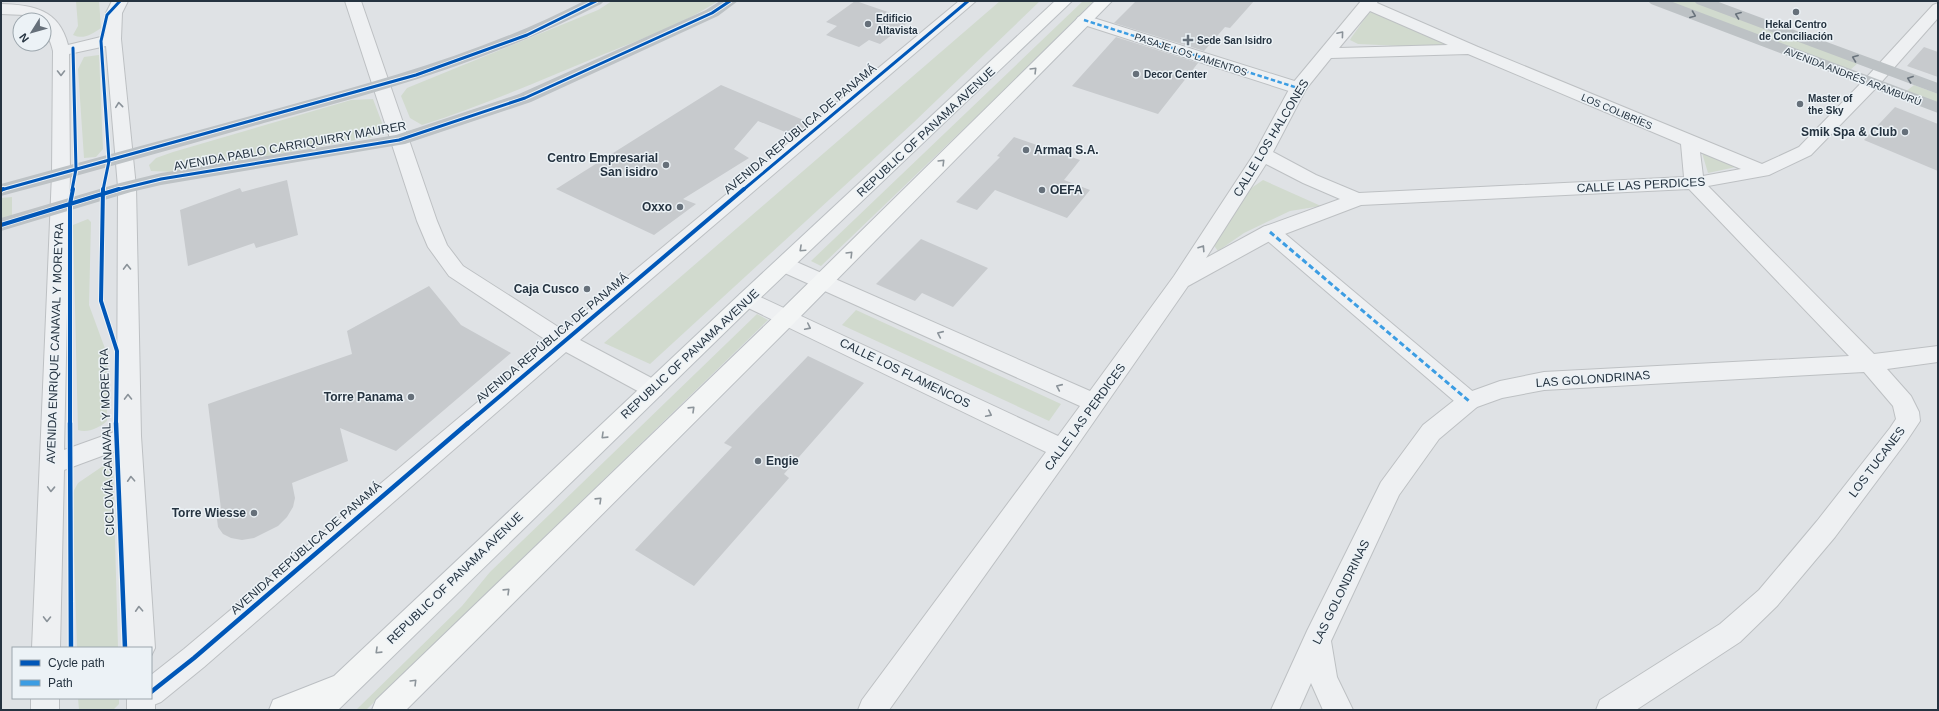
<svg xmlns="http://www.w3.org/2000/svg" width="1939" height="711" font-family="Helvetica,sans-serif">
  <style>
    .green { fill: #d1dace }
    .building { fill: #c7cacd }
    .lines { fill: none; stroke-linecap: round; stroke-linejoin: round }
    .pedestrian-casing { stroke: #bdc0c3; stroke-width: 2 }
    .minor-casing { stroke: #bdc0c3; stroke-width: 2 }
    .tertiary-casing { stroke: #bdc0c3; stroke-width: 2 }
    .primary-casing { stroke: #bbbfc3; stroke-width: 2 }
    .pedestrian { fill: #eef0f2; fill-rule: evenodd }
    .minor { fill: #eef0f2; fill-rule: evenodd }
    .tertiary { fill: #eef0f2; fill-rule: evenodd }
    .secondary { fill: #bdc2c5; fill-rule: evenodd }
    .primary { fill: #f3f5f5; fill-rule: evenodd }
    .quiet-far1 { stroke: #3c9de3; stroke-width: 2.5; stroke-dasharray: 4.5 2.5; stroke-linecap: butt }
    .quiet { stroke: #3c9de3; stroke-width: 3; stroke-dasharray: 5.5 3; stroke-linecap: butt }
    .cycleway-far2-casing { stroke: #ecf2f6; stroke-width: 5 }
    .cycleway-far1-casing { stroke: #ecf2f6; stroke-width: 6 }
    .cycleway-casing { stroke: #ecf2f6; stroke-width: 7 }
    .cycleway-far2 { stroke: #0057b8; stroke-width: 3 }
    .cycleway-far1 { stroke: #0057b8; stroke-width: 4 }
    .cycleway { stroke: #0057b8; stroke-width: 4.5 }
    .oneway { stroke: #69737c }
    .oneway2 { stroke: #8a9299 }
    .oneway3 { stroke: #8c949a }
    .poi-dot { fill: #66707a; stroke: #ecf2f6; stroke-width: 1.5 }
    .labels { text-anchor: middle; stroke-width: 3; stroke-linejoin: round; paint-order: stroke }
    .far-poi-label { font-size: 10px; font-weight: bold; fill: #253340; stroke: #ecf2f6; text-anchor: start }
    .far-street-label { font-size: 10px; fill: #253340; stroke: #ecf2f6 }
    .street-label { font-size: 12px; fill: #253340; stroke: #ecf2f6 }
    .poi-label { font-size: 12px; font-weight: bold; fill: #253340; stroke: #ecf2f6; text-anchor: end }
  </style>
  <rect width="100%" height="100%" fill="#dfe2e5"/>
  <path class="green" d="M76,1H99L101,28C92,34 84,40 73,35L78,26Z
    M612,1H718C684,24 636,41 597,57C539,81 482,106 422,125L410,118L401,96L407,88L598,10Z
    M1000,1H1040L914,122L650,364L604,343Z
    M1083,1H1097L821,266L811,261Z
    M1665,1H1694L1858,63L1850,70Z
    M1373,11L1451,44L1443,48L1358,44L1350,40L1351,38L1368,14Z
    M99,55L103,149L96,157L84,158L78,69L84,57Z
    M1914,85L1938,94V106L1904,93Z
    M373,99L385,131L373,137L176,172L151,171L149,165L156,158L173,152L351,100Z
    M1702,153L1736,167L1708,173Z
    M1263,180L1321,206L1290,211L1244,233L1218,251L1212,243L1250,189Z
    M12,197V215L1,221V198Z
    M88,219L91,222L89,305L107,354V421C99,428 88,433 78,430L73,225Z
    M856,310L1061,404L1049,421L842,325Z
    M757,314L768,320L366,710H356L462,606L490,572Z
    M103,466L113,468L118,648H77L72,494L78,483Z
    M78,698H119V704L113,710H79Z"/>
  <path class="building" d="M855,1H856L911,20L880,44L869,40L859,47L826,35L837,26L826,22Z
    M1136,1H1254L1230,28L1225,27L1204,51L1114,23Z
    M1116,37L1198,63L1158,114L1072,86Z
    M1924,47L1938,52V77L1907,66Z
    M721,85L808,122L806,126L795,136L758,121L734,149L749,158L683,199L696,204L654,235L556,189Z
    M1895,107L1938,124V171L1864,140Z
    M1014,137L1080,160L1064,180L1090,190L1067,218L995,190L977,210L956,202L1000,157L997,156Z
    M287,180L298,235L256,248L254,243L188,266L180,210L240,188L242,192Z
    M921,239L988,268L953,307L922,293L915,301L876,284Z
    M429,286L461,325L511,353L396,451L340,428L348,461L292,483L295,498L293,507L287,517L278,526L254,538L242,540L231,538L223,534L218,527L217,519L221,509L208,404L352,354L347,331Z
    M808,356L864,383L784,474L789,478L694,586L635,550L732,447L724,443Z"/>
  <g class="lines">
    <g class="pedestrian-casing">
      <path id="pedestrian" d="M1084,15L1304,84L1307,88L1304,92L1298,93L1292,92L1078,23L1076,20L1078,17Z
        M1270,225L1277,227L1477,395L1480,401L1477,407L1469,410L1461,407L1263,237L1260,232L1263,227Z"/>
    </g>
    <g class="minor-casing">
      <path id="minor" d="M345,1H361L437,221L447,245L463,266L563,330L959,1H976L580,340L661,383L664,389L661,395L653,398L645,395L566,352L204,667L161,702L151,706L141,702L139,698H151V675L184,649L549,342L449,276L428,247L417,221Z
        M1361,1H1378L1377,3L1478,47L1762,164L1799,147L1865,79L1933,5L1938,3V18L1877,87L1811,155L1769,175L1708,186L1874,354L1938,346V362L1887,369L1911,396L1919,412L1920,421L1906,442L1835,537L1777,606L1740,642L1636,710H1596L1600,700L1720,624L1759,590L1817,521L1890,428L1896,419L1893,406L1864,372L1544,390L1502,398L1477,407L1439,439L1399,495L1331,641L1337,677L1353,710H1323L1311,683L1299,710H1271L1307,631L1381,482L1423,425L1461,395L1500,381L1544,372L1849,356L1689,189L1361,205L1277,237L1188,286L1070,456L889,710H858L862,700L1046,452L740,304L737,299L740,294L747,292L754,294L1058,436L1080,406L778,270L775,265L778,260L785,258L792,260L1090,391L1174,276L1254,154L1292,84ZM1370,11L1448,45L1339,48ZM1468,54L1681,144L1684,177L1359,193L1316,175L1273,152L1306,89L1331,58ZM1700,152L1741,169L1703,176ZM1266,164L1303,183L1340,199L1263,227L1206,258Z"/>
    </g>
    <g class="tertiary-casing">
      <path id="tertiary" d="M112,1H128L122,13L121,39L136,187L141,436L155,648L151,656V648H127L118,450L64,470L60,648H32L52,174L53,51C51,41 44,30 44,20H37L25,15L1,14V4C33,5 59,9 68,45L105,36L106,13ZM106,46L118,187L117,431L64,450L70,174L69,54Z
        M151,688L155,698V710H127V698H151Z
        M31,698H59V710H31Z"/>
    </g>
    <g class="primary-casing">
      <path id="primary" d="M1055,1H1072L754,304L338,710H269L273,700L334,676L740,294Z
        M1095,1H1112L795,322L406,710H372L376,700L779,312Z"/>
    </g>
    <use href="#pedestrian" class="pedestrian"/>
    <use href="#minor" class="minor"/>
    <use href="#tertiary" class="tertiary"/>
    <path class="secondary" d="M584,1H604L601,4C494,60 380,92 264,123C176,148 89,173 1,196V184C95,158 189,133 283,107C386,79 489,50 584,1Z
      M720,1H738L718,16L531,102L405,144L161,185L131,192L1,231V218L120,183L161,173L396,135L519,94L706,10Z
      M1648,1H1670L1938,102V113L1651,4Z
      M1694,1H1716L1938,83V94L1697,4Z"/>
    <use href="#primary" class="primary"/>
    <path class="quiet-far1" d="M1084,20L1298,88"/>
    <path class="quiet" d="M1270,232L1469,401"/>
    <g class="cycleway-far2-casing">
      <path id="cycleway-far2" d="M1,190L416,75L527,35L596,1
        M72,190L76,169L73,48
        M103,190L109,161L101,41L107,15L120,1
        M116,190L161,179L399,140L525,98L712,13L730,1
        M743,190L968,1"/>
    </g>
    <g class="cycleway-far1-casing">
      <path id="cycleway-far1" d="M103,189L101,301L117,351L116,424
        M1,190L3,189
        M1,225L119,189
        M70,424V204L73,189
        M467,424L744,189"/>
    </g>
    <g class="cycleway-casing">
      <path id="cycleway" d="M70,423L71,648
        M116,423L125,648
        M151,692L194,658L468,423"/>
    </g>
    <use href="#cycleway-far2" class="cycleway-far2"/>
    <use href="#cycleway-far1" class="cycleway-far1"/>
    <use href="#cycleway" class="cycleway"/>
  </g>
  <defs><path id="oneway-chevron" d="M-2-3.5L2.5 0L-2 3.5" fill="none" stroke-width="1.6" stroke-linecap="round" stroke-linejoin="round"/></defs>
  <g class="oneway">
    <use href="#oneway-chevron" transform="translate(1693 15) rotate(21)"/>
    <use href="#oneway-chevron" transform="translate(1738 15) rotate(-159)"/>
    <use href="#oneway-chevron" transform="translate(1855 58) rotate(-159)"/>
    <use href="#oneway-chevron" transform="translate(1910 79) rotate(-160)"/>
  </g>
  <g class="oneway2">
    <use href="#oneway-chevron" transform="translate(1341 34) rotate(-50)"/>
    <use href="#oneway-chevron" transform="translate(61 73) rotate(90)"/>
    <use href="#oneway-chevron" transform="translate(119 105) rotate(-96)"/>
    <use href="#oneway-chevron" transform="translate(1202 248) rotate(-57)"/>
    <use href="#oneway-chevron" transform="translate(127 267) rotate(-91)"/>
    <use href="#oneway-chevron" transform="translate(808 327) rotate(26)"/>
    <use href="#oneway-chevron" transform="translate(940 334) rotate(-156)"/>
    <use href="#oneway-chevron" transform="translate(1059 387) rotate(-156)"/>
    <use href="#oneway-chevron" transform="translate(128 397) rotate(-91)"/>
    <use href="#oneway-chevron" transform="translate(989 414) rotate(26)"/>
    <use href="#oneway-chevron" transform="translate(131 479) rotate(-93)"/>
    <use href="#oneway-chevron" transform="translate(51 489) rotate(92)"/>
    <use href="#oneway-chevron" transform="translate(139 609) rotate(-93)"/>
    <use href="#oneway-chevron" transform="translate(47 619) rotate(91)"/>
  </g>
  <g class="oneway3">
    <use href="#oneway-chevron" transform="translate(1034 70) rotate(-45)"/>
    <use href="#oneway-chevron" transform="translate(942 162) rotate(-45)"/>
    <use href="#oneway-chevron" transform="translate(802 249) rotate(137)"/>
    <use href="#oneway-chevron" transform="translate(850 254) rotate(-45)"/>
    <use href="#oneway-chevron" transform="translate(692 409) rotate(-44)"/>
    <use href="#oneway-chevron" transform="translate(604 436) rotate(136)"/>
    <use href="#oneway-chevron" transform="translate(599 500) rotate(-44)"/>
    <use href="#oneway-chevron" transform="translate(507 591) rotate(-44)"/>
    <use href="#oneway-chevron" transform="translate(378 651) rotate(136)"/>
    <use href="#oneway-chevron" transform="translate(414 682) rotate(-45)"/>
  </g>
  <g class="poi-dot">
    <circle cx="1796" cy="12" r="4"/>
    <circle cx="868" cy="24" r="4"/>
    <path d="M1186 34h4v4h4v4h-4v4h-4v-4h-4v-4h4z"/>
    <circle cx="1136" cy="74" r="4"/>
    <circle cx="1800" cy="104" r="4"/>
    <circle cx="1905" cy="132" r="4"/>
    <circle cx="1026" cy="150" r="4"/>
    <circle cx="666" cy="165" r="4"/>
    <circle cx="1042" cy="190" r="4"/>
    <circle cx="680" cy="207" r="4"/>
    <circle cx="587" cy="289" r="4"/>
    <circle cx="411" cy="397" r="4"/>
    <circle cx="758" cy="461" r="4"/>
    <circle cx="254" cy="513" r="4"/>
  </g>
  <g class="labels">
    <g class="far-poi-label">
      <text x="876" y="22">Edificio<tspan x="876" dy="12">Altavista</tspan></text>
      <text x="1796" y="28" text-anchor="middle">Hekal Centro<tspan x="1796" dy="12">de Conciliación</tspan></text>
      <text x="1197" y="44">Sede San Isidro</text>
      <text x="1144" y="78">Decor Center</text>
      <text x="1808" y="102">Master of<tspan x="1808" dy="12">the Sky</tspan></text>
    </g>
    <g class="far-street-label">
      <text transform="translate(1191 54) rotate(18)" y="4">PASAJE LOS LAMENTOS</text>
      <text transform="translate(1853 76) rotate(21)" y="4">AVENIDA ANDRÉS ARAMBURÚ</text>
      <text transform="translate(1617 111) rotate(23)" y="4">LOS COLIBRÍES</text>
    </g>
    <g class="street-label">
      <text transform="translate(800 129) rotate(-40)" y="4">AVENIDA REPÚBLICA DE PANAMÁ</text>
      <text transform="translate(926 132) rotate(-43)" y="4">REPUBLIC OF PANAMA AVENUE</text>
      <text transform="translate(1271 138) rotate(-59)" y="4">CALLE LOS HALCONES</text>
      <text transform="translate(290 146) rotate(-10)" y="4">AVENIDA PABLO CARRIQUIRRY MAURER</text>
      <text transform="translate(1641 185) rotate(-3)" y="4">CALLE LAS PERDICES</text>
      <text transform="translate(552 338) rotate(-40)" y="4">AVENIDA REPÚBLICA DE PANAMÁ</text>
      <text transform="translate(55 343) rotate(-88)" y="4">AVENIDA ENRIQUE CANAVAL Y MOREYRA</text>
      <text transform="translate(690 354) rotate(-43)" y="4">REPUBLIC OF PANAMA AVENUE</text>
      <text transform="translate(905 373) rotate(26)" y="4">CALLE LOS FLAMENCOS</text>
      <text transform="translate(1593 379) rotate(-4)" y="4">LAS GOLONDRINAS</text>
      <text transform="translate(1085 417) rotate(-54)" y="4">CALLE LAS PERDICES</text>
      <text transform="translate(107 442) rotate(-92)" y="4">CICLOVÍA CANAVAL Y MOREYRA</text>
      <text transform="translate(1877 462) rotate(-53)" y="4">LOS TUCANES</text>
      <text transform="translate(306 548) rotate(-41)" y="4">AVENIDA REPÚBLICA DE PANAMÁ</text>
      <text transform="translate(455 578) rotate(-44)" y="4">REPUBLIC OF PANAMA AVENUE</text>
      <text transform="translate(1341 592) rotate(-64)" y="4">LAS GOLONDRINAS</text>
    </g>
    <g class="poi-label">
      <text x="1897" y="136">Smik Spa &amp; Club</text>
      <text x="1034" y="154" text-anchor="start">Armaq S.A.</text>
      <text x="658" y="162">Centro Empresarial<tspan x="658" dy="14">San isidro</tspan></text>
      <text x="1050" y="194" text-anchor="start">OEFA</text>
      <text x="672" y="211">Oxxo</text>
      <text x="579" y="293">Caja Cusco</text>
      <text x="403" y="401">Torre Panama</text>
      <text x="766" y="465" text-anchor="start">Engie</text>
      <text x="246" y="517">Torre Wiesse</text>
    </g>
  </g>
  <rect width="1939" height="711" fill="none" stroke="#253340" stroke-width="4"/>
  <rect x="12" y="647" width="140" height="52" fill="#ecf2f6" stroke="#9ca6ad"/>
  <rect x="20" y="660" width="20" height="6" fill="#0057b8" stroke="#9ca6ad"/>
  <text x="48" y="667" font-size="12" fill="#253340">Cycle path</text>
  <rect x="20" y="680" width="20" height="6" fill="#3c9de3" stroke="#9ca6ad"/>
  <text x="48" y="687" font-size="12" fill="#253340">Path</text>
  <g transform="translate(32 32) rotate(233)"><circle r="19" fill="#ecf2f6" stroke="#9ca6ad"/>
  <path d="M0-3L7 15L0 10L-7 15Z" fill="#66707a"/>
  <text y="-6" font-size="11" font-weight="bold" text-anchor="middle" fill="#253340">N</text>
  </g>
</svg>
